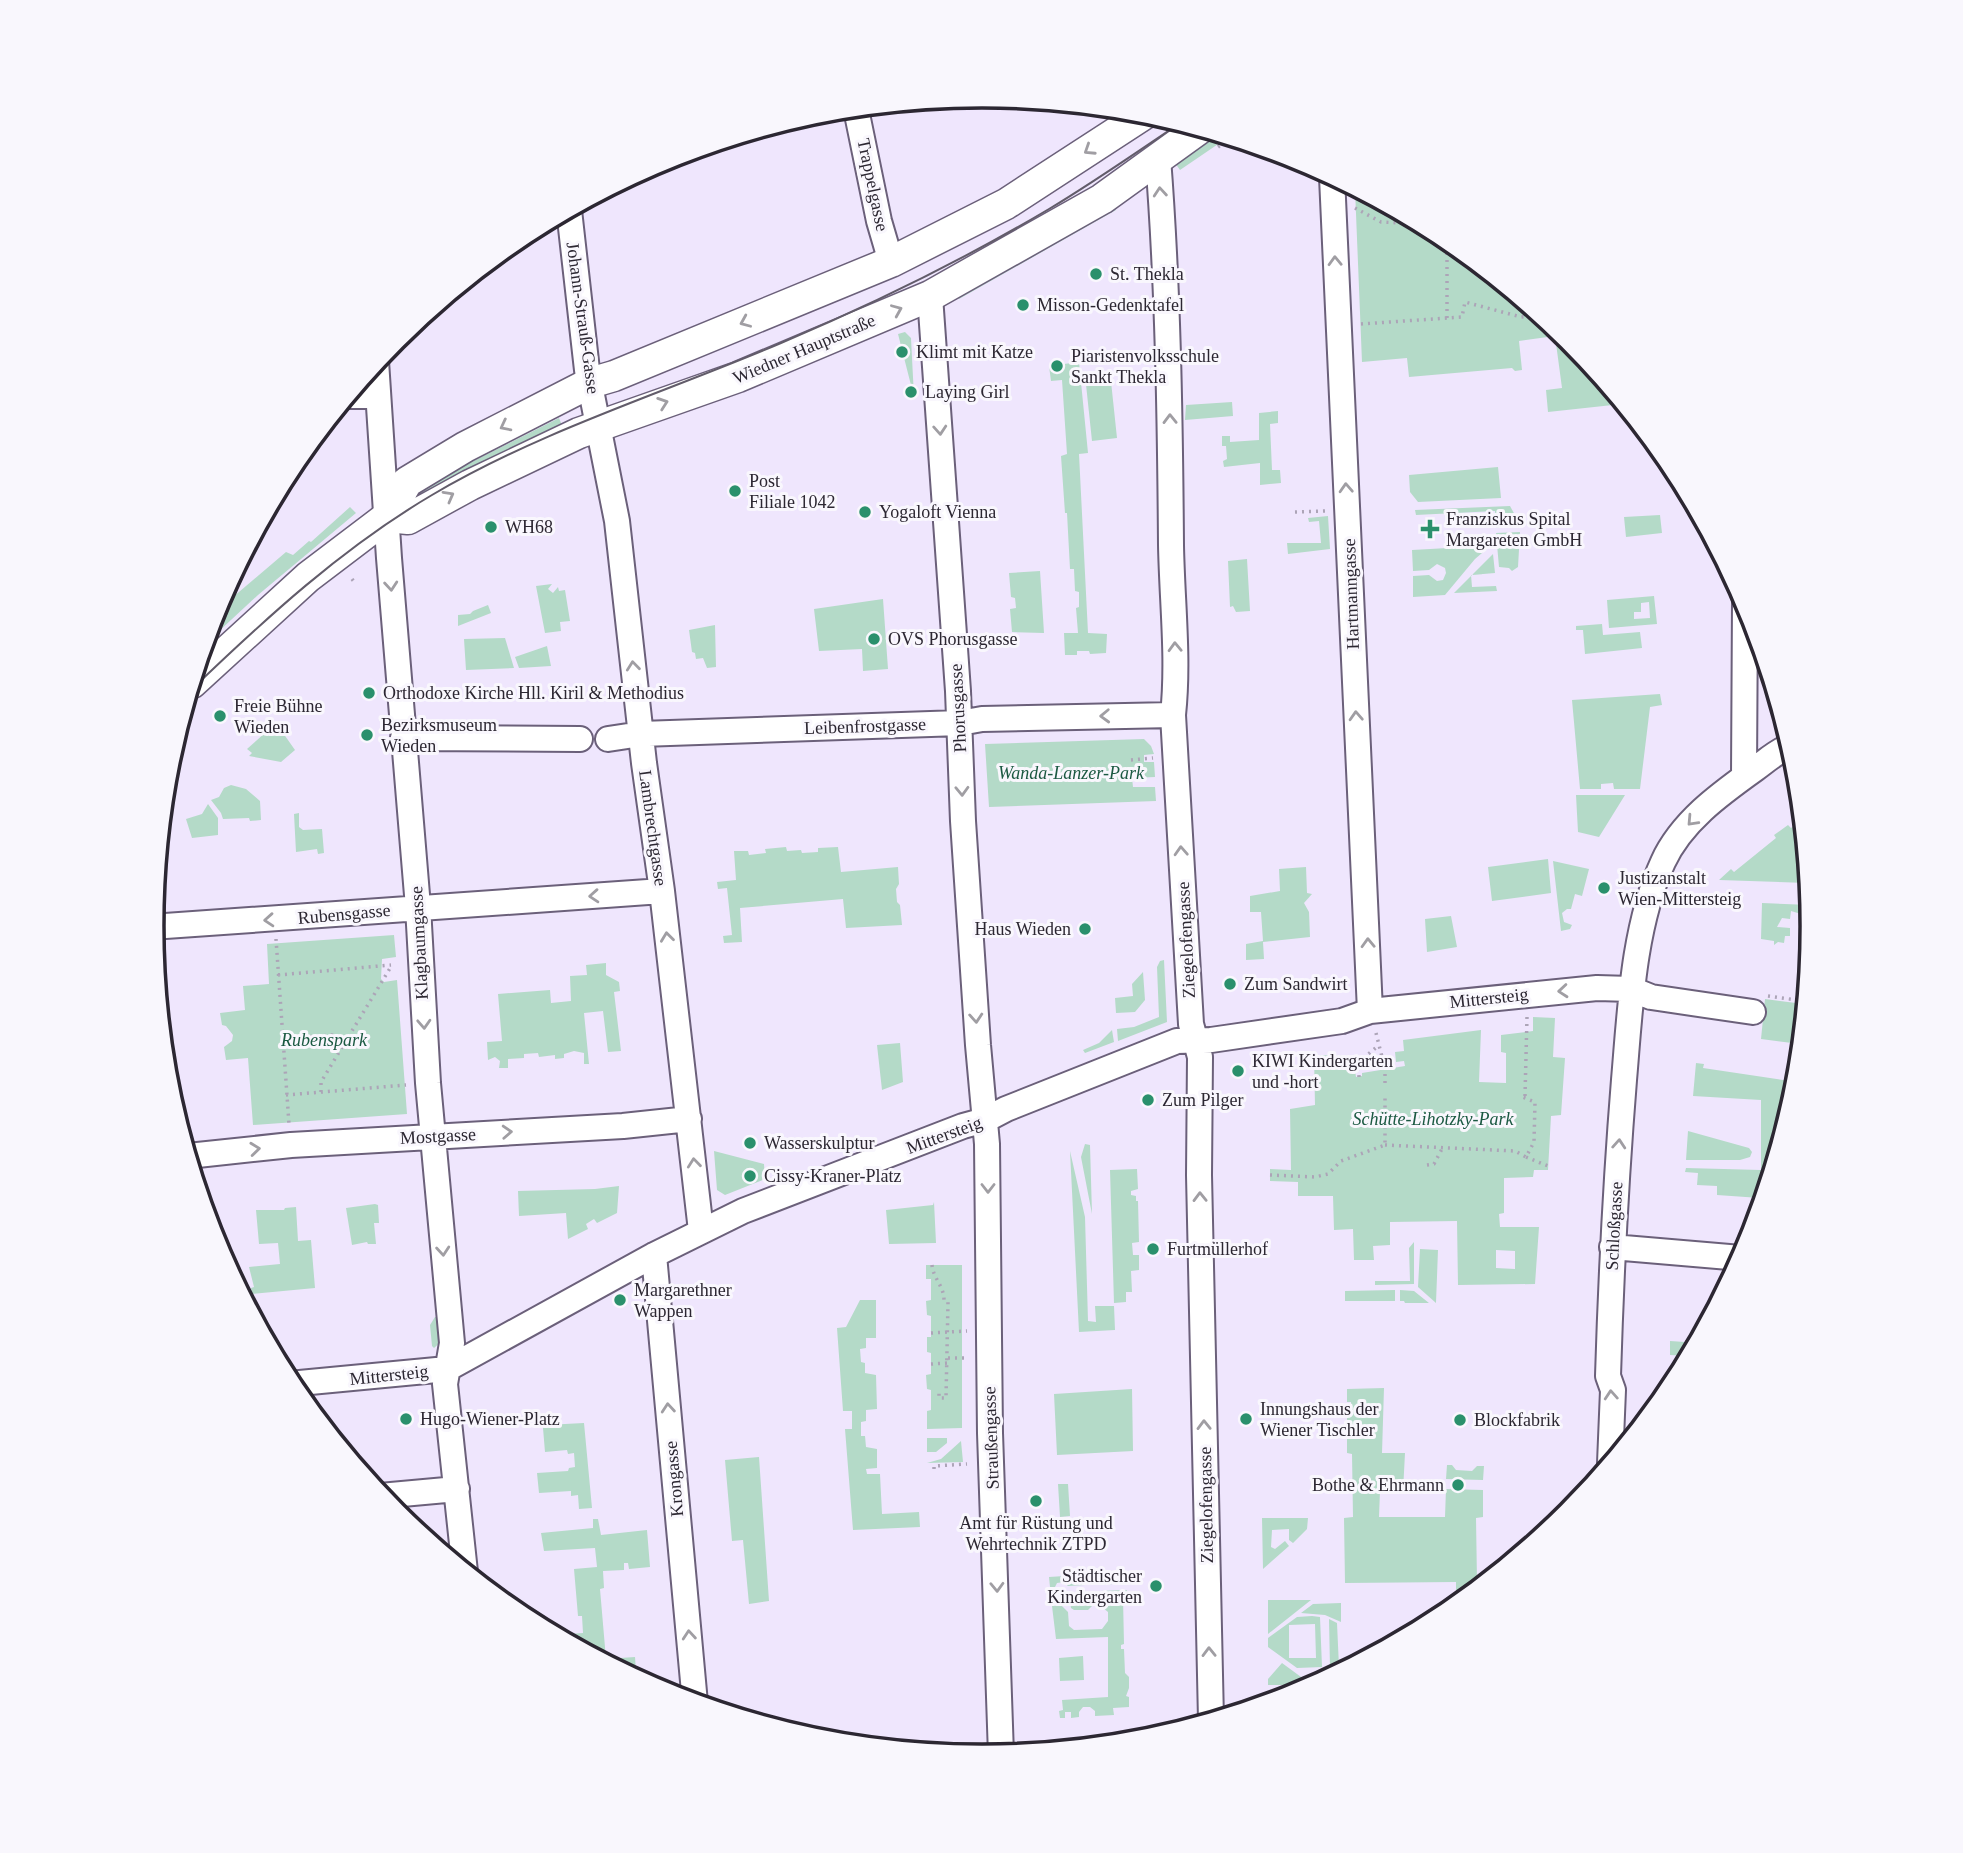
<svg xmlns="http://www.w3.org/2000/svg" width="1963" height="1853" font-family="'Times New Roman',serif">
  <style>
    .green { fill: #b4dac8; fill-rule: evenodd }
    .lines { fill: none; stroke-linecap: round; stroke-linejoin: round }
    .minor-casing { stroke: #6b607a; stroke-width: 28 }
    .major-casing { stroke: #6b607a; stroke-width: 33 }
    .path { stroke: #aca4b7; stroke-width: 3.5; stroke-dasharray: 2 5; stroke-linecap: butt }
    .minor { stroke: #fff; stroke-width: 24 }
    .major { stroke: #fff; stroke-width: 30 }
    .tram { stroke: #625c6a; stroke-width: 2 }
    .oneway { stroke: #a09ea3 }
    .poi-dot { fill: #2a906c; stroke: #f9f7fd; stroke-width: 2.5 }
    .labels { text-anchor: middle; stroke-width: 6; stroke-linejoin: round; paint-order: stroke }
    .street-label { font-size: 18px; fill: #2c2732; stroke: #f9f7fd }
    .poi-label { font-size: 18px; fill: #2c2732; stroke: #f9f7fd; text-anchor: start }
    .park-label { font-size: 18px; font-style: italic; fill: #1b5942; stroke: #f9f7fd }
    .rim { fill: none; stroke: #2c2732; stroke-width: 3.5 }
  </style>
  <rect width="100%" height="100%" fill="#efe6fd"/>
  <path class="green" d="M1215,134L1227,138L1180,170L1175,163L1176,161Z
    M1355,189L1443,236L1569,340L1622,404L1548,412L1546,390L1562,388L1555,336L1519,341L1522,370L1515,371L1512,368L1409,377L1407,358L1362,362Z
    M1113,205L1116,210L959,299L956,293Z
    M905,332L911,338L914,397L898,334Z
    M1079,362L1088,453L1079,454L1088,633L1107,634L1106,653L1090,654L1089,651H1077V655H1065L1064,633H1078L1076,608L1079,607V592L1075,591L1074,569H1070L1067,513H1065L1061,456L1067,454L1062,380L1051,381L1049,366Z
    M1110,372L1117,438L1092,441L1085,375Z
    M1232,402L1233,416L1185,420L1186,405Z
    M1278,411V423L1270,424L1272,470H1280L1281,483L1260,485V463L1224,467L1223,461L1227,459L1226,446H1222V436H1230V442L1259,440V413Z
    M559,418L565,433L424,503L416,490Z
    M1498,467L1501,498L1418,502L1410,492L1409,475Z
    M1510,506L1521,526L1496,528L1495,511L1416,515L1415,510Z
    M350,507L356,513L258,595L203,646L213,614L286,552L293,555L309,541L311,542Z
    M1660,515L1662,533L1626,537L1624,517Z
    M1328,516L1330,549L1288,554L1287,543H1321L1319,521L1309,522L1308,518Z
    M1520,532L1518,567L1512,571L1509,568L1499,567L1496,533Z
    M1466,547H1489L1475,559L1445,595L1413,597V576L1429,575L1437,581L1443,580L1446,573L1445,568L1437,564L1429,570L1413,571L1412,550Z
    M1493,554L1495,573L1471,575L1472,587L1496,586L1497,591L1454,593Z
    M1247,559L1250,611L1236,612L1233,606L1230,607L1228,561Z
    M1040,571L1044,633L1012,632L1010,609L1016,608L1015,598L1011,597L1009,573Z
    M552,584L548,589L553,593L558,587L559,591L565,590L570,621L560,622L561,631L545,633L536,586Z
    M1654,596L1657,624L1609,628L1607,600ZM1649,602L1650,618L1634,619V612H1641V603Z
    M883,599L888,669L863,671L862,649L819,651L814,609Z
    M488,605L491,613L458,626V615L470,614L473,611Z
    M1602,624L1603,635L1640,632L1642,648L1585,654L1583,630H1576V626Z
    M715,625L716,667L707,668L703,658L696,659L695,653L692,652L689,630Z
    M505,638L514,668L466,670L464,639Z
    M547,646L551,666L519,668L515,657Z
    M1660,694L1662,705L1650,707L1640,789H1614L1613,783L1601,784V789H1580L1572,700Z
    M276,723L295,750L281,762L249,756L252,753L247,749Z
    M1144,739L1151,746L1154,754L1144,755V762H1154L1155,777L1132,778L1133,787H1155L1156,801L989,807L985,744Z
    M231,785L246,789L260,801L261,820L250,821L249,818L223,819L221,813L211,800L219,797L224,788Z
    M1576,795H1625L1599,837L1578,832Z
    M208,804L218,818V835L192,838L186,819L202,814Z
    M299,813V827L303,830L322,829L324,853L318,854L317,849L296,852L294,814Z
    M1797,823L1802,831L1807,883L1719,880L1731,869L1734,872L1776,838L1774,835L1788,825L1791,828Z
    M786,847L787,851L801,850L802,853L818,852V848L838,847L841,872L898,867L899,884L896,889L897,902L900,905L902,925L846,928L843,899L740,908L742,942L724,943L723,936L732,935L727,888L718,889L717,882L736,880L734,851H748L749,855L766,853L765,849Z
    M1548,859L1551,893L1492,901L1488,867Z
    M1553,861L1589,869L1582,896L1575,894L1571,909H1567L1562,913L1564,922L1572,925L1570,929L1561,931Z
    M1306,867L1307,893L1312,894L1304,903L1309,912L1310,937L1263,942L1264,959L1246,960V944L1263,941L1261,912H1250V896L1280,891L1279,869Z
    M1762,903L1810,905V941L1799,937L1801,914L1791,911L1790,919L1782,918L1777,927L1790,928V936H1785L1784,943L1778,942L1774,945V941L1761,939Z
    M1451,916L1457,947L1427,952L1425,919Z
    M394,935L396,957L382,959L381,979L384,982L397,980L407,1114L253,1125L248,1058L226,1060L224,1047L232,1041L233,1035L226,1026L222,1025L220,1013L245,1010L243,986L269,984L267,944Z
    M1164,960L1167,1022L1118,1041L1117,1029L1134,1027L1159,1017L1157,967L1160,961Z
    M606,963V975L619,982L620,991L614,992L621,1051L608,1052L603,1011L584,1013L589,1064H584V1053L574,1051L564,1054V1058L555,1059V1055L539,1057L538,1053L524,1054V1058L508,1059V1068H499L500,1061L495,1057L488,1060L487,1042L502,1041L498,994L550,990L551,1003L571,1001L570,976L587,975L586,965Z
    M1143,972L1145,1000L1135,1012L1116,1013L1115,998L1133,996L1132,984Z
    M1765,999L1804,1004L1800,1044L1761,1039Z
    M1533,1017L1555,1018L1553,1057L1565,1058L1561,1115L1551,1116L1548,1170H1534L1533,1177L1504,1178V1213L1499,1214L1500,1227H1539L1535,1284L1458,1285L1457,1221L1390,1222V1245L1373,1246L1374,1260H1354L1353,1229L1334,1230L1333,1196H1298V1182L1270,1181V1169L1291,1170L1290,1109L1315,1105L1314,1055L1353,1056L1356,1077L1362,1076V1073L1405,1066L1404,1061L1396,1062L1395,1052L1404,1051L1403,1040L1481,1030L1479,1082L1506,1083V1053L1501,1052V1035L1533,1031ZM1496,1250L1515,1251V1269L1496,1268Z
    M1112,1030L1114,1042L1085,1053L1083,1050L1099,1043Z
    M900,1043L903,1082L882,1090L877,1045Z
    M1696,1063L1704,1064L1703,1068L1796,1082L1767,1183H1761L1760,1198L1717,1195V1186L1697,1185L1698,1173L1685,1172L1686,1168L1761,1170V1100L1693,1096Z
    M1688,1131L1749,1148L1752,1152L1750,1157L1740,1160H1686Z
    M1085,1144L1090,1145L1092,1214L1081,1157Z
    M714,1151L764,1164L765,1179L725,1195L717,1190Z
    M1070,1151L1085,1217L1088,1321L1096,1322L1095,1306H1114L1115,1330L1079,1332Z
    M1137,1169L1138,1189L1131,1191V1195L1136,1196V1201H1138L1139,1242L1132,1243L1133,1255H1139V1270L1131,1271L1132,1292H1126V1302L1114,1303L1110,1170Z
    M619,1186L617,1213L597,1223L594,1219L586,1224L588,1229L568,1239L566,1213L519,1216L518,1191L595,1189Z
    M934,1202L936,1243L889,1244L886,1210L933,1205Z
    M375,1204L378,1205L379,1223H374L376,1244H368L367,1242L352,1245L346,1208Z
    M296,1207L298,1241L311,1240L315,1288L252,1294L251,1288L254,1287L249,1267L280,1264L278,1243L259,1244L256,1210H284L285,1208Z
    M1414,1242V1284L1375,1285V1281H1410L1409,1248Z
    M1420,1249L1438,1250L1436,1303L1418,1287Z
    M926,1265H962V1428L927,1429V1411L931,1410V1390L927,1389L926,1375L931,1374V1353L927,1352V1337H931V1316L927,1315L926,1301L931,1300V1279H926Z
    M1395,1290V1301H1345V1291Z
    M1400,1290L1414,1291L1429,1303H1405L1404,1301H1400Z
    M860,1300H876V1338H866V1348L860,1349L861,1362L865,1363V1373L876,1375L877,1409L866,1410V1421L861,1422V1436H865L866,1447L877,1449V1468L866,1469L867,1474H880L882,1514L919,1512L920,1527L853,1530L845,1429H852V1411H843L837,1328L846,1327Z
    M435,1317H441L443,1340L434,1348L432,1346L430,1325Z
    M1685,1340H1697L1689,1356L1670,1355V1341L1685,1342Z
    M1384,1388L1382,1453H1405L1403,1491H1380L1379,1517H1445L1446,1489L1483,1490V1517L1476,1518L1477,1582H1485L1467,1597H1456V1582L1345,1583L1344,1518L1353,1517L1352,1454L1347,1453V1415H1352L1351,1402H1347V1389Z
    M1132,1389L1133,1451L1057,1455L1054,1394Z
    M584,1423L592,1508L579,1509L578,1495L571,1496V1491L539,1493L537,1473L568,1471L569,1468L575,1467L574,1453L568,1454L567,1450L545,1452L543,1428L546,1425Z
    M927,1438H947V1443L936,1452H927Z
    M961,1441L963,1462L927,1463L941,1459Z
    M759,1457L769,1601L749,1604L743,1540L732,1541L725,1460Z
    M1447,1465H1452L1456,1470L1472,1471L1477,1466H1484L1483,1480L1446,1479Z
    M1058,1484H1068L1070,1516L1060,1517Z
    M1262,1518H1308L1307,1529L1293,1543L1289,1540V1529L1272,1530L1271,1547L1275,1549L1285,1541L1289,1546L1263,1569Z
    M593,1519H598L601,1535L647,1530L650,1567L629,1569L628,1563H624V1570L603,1571L604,1588L600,1589L606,1659L635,1657L636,1671L630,1672V1675L606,1663L605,1659L600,1660L585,1652V1646H576L555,1635L583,1633L582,1616H578L574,1569L597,1567L595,1548L544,1551L541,1533L593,1528Z
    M1127,1572L1128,1583L1099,1585L1096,1581H1088L1085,1585L1068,1586L1064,1582L1057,1583L1055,1587H1050L1049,1577Z
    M1127,1590L1123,1598L1124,1644L1121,1645V1649H1124L1125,1673L1129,1677V1688L1126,1696L1129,1697V1707L1113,1708L1114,1715L1095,1716V1711L1090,1707H1083L1079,1712V1717L1071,1718V1712H1065V1718H1060L1059,1711L1063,1710L1062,1700L1108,1697V1637L1056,1639L1052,1606L1061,1605L1068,1612L1069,1626L1074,1630L1102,1629L1108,1621V1612L1098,1604L1097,1595L1100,1591Z
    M1087,1597L1091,1600L1092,1606L1088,1610H1074L1071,1608L1070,1601L1073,1598Z
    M1268,1600H1311L1268,1634Z
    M1341,1603V1622L1325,1615L1301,1613L1313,1604Z
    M1312,1616L1320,1617L1322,1667L1297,1668L1268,1647V1638L1297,1617ZM1315,1624L1316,1658H1289V1625Z
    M1329,1619L1337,1623L1339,1667L1330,1668Z
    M1083,1656L1084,1680L1060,1681L1059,1658Z
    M1282,1663L1312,1685H1268V1679Z"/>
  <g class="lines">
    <g class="minor-casing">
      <path id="minor" d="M856,109L879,221L891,262
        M1158,158C1168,287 1170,416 1171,545C1172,602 1179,659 1173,715L1191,1024L1200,1057L1199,1175L1211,1720
        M1332,177L1370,1011
        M569,210L587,370L617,521L644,763L662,891L701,1231
        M930,296L958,691L963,821L978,1045L987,1144L990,1433L1001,1755
        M376,361L389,558L418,907L428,1083L452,1343L445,1384L465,1572
        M348,396H378
        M403,738L580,739
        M608,739L641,734L960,723L982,719L1173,715
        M1744,776L1745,602
        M151,927L662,891
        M188,1156L291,1145L623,1126L689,1119
        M1612,1247L1741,1258
        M654,1255L695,1703
        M289,1384L447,1369L654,1255L743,1211L963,1126L985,1120L1006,1109L1177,1041L1211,1040L1342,1021L1370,1011L1597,988L1631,989L1651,997L1753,1012
        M1610,1463L1613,1390L1608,1376C1611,1277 1616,1179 1624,1080C1630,1011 1633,927 1663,862C1681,822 1720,794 1755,769C1766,761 1777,751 1790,746
        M380,1496L457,1489"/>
    </g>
    <g class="major-casing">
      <path id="major" d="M387,517L408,519L470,485L579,433L738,377L930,296L1102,199L1199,129
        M192,683L308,577L387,517L407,482L465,447L590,383L614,376L891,262L1006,204L1146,113"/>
    </g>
    <path class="path" d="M1218,147L1230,138
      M1355,208L1381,222L1421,224
      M1447,318V239
      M1361,324L1462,317L1465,302L1521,317L1539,315
      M1295,512L1325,511
      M352,579L355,583
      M1131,760L1153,758
      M276,939L289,1124
      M278,975L391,965
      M1768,996L1804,1001
      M1376,1033L1385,1069V1086
      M282,1039L332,1035L345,1042
      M1359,1077L1358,1063L1379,1045
      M321,1092V1082L392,965
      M286,1095L406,1085
      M1525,1096L1527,1017
      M1385,1145L1515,1151L1526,1157L1534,1142L1535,1102L1520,1096
      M1526,1157L1548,1166
      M1427,1165L1434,1164L1443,1147
      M1270,1175L1315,1177L1328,1174L1341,1161L1385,1145V1097
      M932,1265C933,1278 944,1286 944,1300L948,1302L946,1398H939V1393
      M931,1333L967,1331
      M948,1358H967
      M931,1364L948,1363
      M934,1469V1466L967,1464"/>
    <use href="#minor" class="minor"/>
    <use href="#major" class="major"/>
    <path class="tram" d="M190,691C265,619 342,548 432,495C542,430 664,393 781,343C873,304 963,260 1049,209C1094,182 1137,152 1180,123"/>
  </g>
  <defs><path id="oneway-chevron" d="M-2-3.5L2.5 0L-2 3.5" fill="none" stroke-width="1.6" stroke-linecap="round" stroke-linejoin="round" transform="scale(1.75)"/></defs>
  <g class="oneway">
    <use href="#oneway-chevron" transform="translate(1089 150) rotate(147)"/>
    <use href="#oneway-chevron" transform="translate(1160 192) rotate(-95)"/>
    <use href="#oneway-chevron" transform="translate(1335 261) rotate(-92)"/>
    <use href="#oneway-chevron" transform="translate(897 310) rotate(-23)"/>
    <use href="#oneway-chevron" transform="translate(745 322) rotate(157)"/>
    <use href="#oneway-chevron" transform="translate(663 403) rotate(-19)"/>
    <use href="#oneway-chevron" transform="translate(1170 419) rotate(-91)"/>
    <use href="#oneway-chevron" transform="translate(505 426) rotate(153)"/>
    <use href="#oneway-chevron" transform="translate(940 430) rotate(86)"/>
    <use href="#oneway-chevron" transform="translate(1346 488) rotate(-93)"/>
    <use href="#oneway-chevron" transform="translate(449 496) rotate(-29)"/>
    <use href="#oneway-chevron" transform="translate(391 586) rotate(85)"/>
    <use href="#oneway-chevron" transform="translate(1175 647) rotate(-92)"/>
    <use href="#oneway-chevron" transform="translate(633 666) rotate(-96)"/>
    <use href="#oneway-chevron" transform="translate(1105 716) rotate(178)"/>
    <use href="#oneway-chevron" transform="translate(1356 716) rotate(-93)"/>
    <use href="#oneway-chevron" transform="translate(962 791) rotate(88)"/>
    <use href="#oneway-chevron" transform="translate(1692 821) rotate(133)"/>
    <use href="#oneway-chevron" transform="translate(1181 851) rotate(-93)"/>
    <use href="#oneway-chevron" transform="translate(594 896) rotate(176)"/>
    <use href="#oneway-chevron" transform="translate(269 920) rotate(176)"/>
    <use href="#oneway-chevron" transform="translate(667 937) rotate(-97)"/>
    <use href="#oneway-chevron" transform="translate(1368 943) rotate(-92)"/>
    <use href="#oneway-chevron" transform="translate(1563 991) rotate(175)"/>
    <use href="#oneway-chevron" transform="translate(976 1018) rotate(86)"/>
    <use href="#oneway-chevron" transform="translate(424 1024) rotate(87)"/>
    <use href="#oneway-chevron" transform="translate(507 1132) rotate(-3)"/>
    <use href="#oneway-chevron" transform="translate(1619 1144) rotate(-86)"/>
    <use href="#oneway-chevron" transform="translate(255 1149) rotate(-6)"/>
    <use href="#oneway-chevron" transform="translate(694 1163) rotate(-96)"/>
    <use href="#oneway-chevron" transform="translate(988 1188) rotate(90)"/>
    <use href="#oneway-chevron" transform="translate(1200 1197) rotate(-91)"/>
    <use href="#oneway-chevron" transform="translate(443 1251) rotate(85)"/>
    <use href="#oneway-chevron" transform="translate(1611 1395) rotate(-94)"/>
    <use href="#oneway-chevron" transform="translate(668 1408) rotate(-95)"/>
    <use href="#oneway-chevron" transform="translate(1204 1425) rotate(-91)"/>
    <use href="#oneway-chevron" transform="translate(997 1587) rotate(88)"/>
    <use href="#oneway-chevron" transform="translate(689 1635) rotate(-95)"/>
    <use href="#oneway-chevron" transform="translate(1209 1652) rotate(-91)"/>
  </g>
  <g class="poi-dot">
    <circle cx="1096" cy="274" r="7"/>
    <circle cx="1023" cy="305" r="7"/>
    <circle cx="902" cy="352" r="7"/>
    <circle cx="1057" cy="366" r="7"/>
    <circle cx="911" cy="392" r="7"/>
    <circle cx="735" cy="491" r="7"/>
    <circle cx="865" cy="512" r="7"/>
    <circle cx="491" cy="527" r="7"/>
    <path d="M1426.5 518.5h7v7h7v7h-7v7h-7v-7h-7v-7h7z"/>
    <circle cx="874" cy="639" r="7"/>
    <circle cx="369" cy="693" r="7"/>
    <circle cx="220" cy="716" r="7"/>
    <circle cx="367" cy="735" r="7"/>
    <circle cx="1604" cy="888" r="7"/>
    <circle cx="1085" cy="929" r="7"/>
    <circle cx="1230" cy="984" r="7"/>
    <circle cx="1238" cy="1071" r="7"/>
    <circle cx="1148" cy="1100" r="7"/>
    <circle cx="750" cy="1143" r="7"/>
    <circle cx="750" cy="1176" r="7"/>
    <circle cx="1153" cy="1249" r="7"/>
    <circle cx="620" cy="1300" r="7"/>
    <circle cx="406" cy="1419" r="7"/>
    <circle cx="1246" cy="1419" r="7"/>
    <circle cx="1460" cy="1420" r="7"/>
    <circle cx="1458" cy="1485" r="7"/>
    <circle cx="1036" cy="1501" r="7"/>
    <circle cx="1156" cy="1586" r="7"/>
  </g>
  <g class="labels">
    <g class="street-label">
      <text transform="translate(873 185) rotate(78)" y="6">Trappelgasse</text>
      <text transform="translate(583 318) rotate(82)" y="6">Johann-Strauß-Gasse</text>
      <text transform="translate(804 349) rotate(-23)" y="6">Wiedner Hauptstraße</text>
      <text transform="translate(1351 594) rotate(-92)" y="6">Hartmanngasse</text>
      <text transform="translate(958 708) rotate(-93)" y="6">Phorusgasse</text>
      <text transform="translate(865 726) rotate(-2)" y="6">Leibenfrostgasse</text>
      <text transform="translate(653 828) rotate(82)" y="6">Lambrechtgasse</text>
      <text transform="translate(344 914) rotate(-5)" y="6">Rubensgasse</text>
      <text transform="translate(1186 940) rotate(-93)" y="6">Ziegelofengasse</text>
      <text transform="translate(419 943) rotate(-93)" y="6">Klagbaumgasse</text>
      <text transform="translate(1489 998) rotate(-6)" y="6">Mittersteig</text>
      <text transform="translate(944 1135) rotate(-20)" y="6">Mittersteig</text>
      <text transform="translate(438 1136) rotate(-3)" y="6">Mostgasse</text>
      <text transform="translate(1614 1226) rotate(-87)" y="6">Schloßgasse</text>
      <text transform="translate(389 1375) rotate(-6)" y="6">Mittersteig</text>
      <text transform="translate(991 1438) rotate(-92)" y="6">Straußengasse</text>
      <text transform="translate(674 1479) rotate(-95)" y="6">Krongasse</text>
      <text transform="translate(1206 1505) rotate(-91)" y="6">Ziegelofengasse</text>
    </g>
    <g class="poi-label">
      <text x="1110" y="280">St. Thekla</text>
      <text x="1037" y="311">Misson-Gedenktafel</text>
      <text x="916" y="358">Klimt mit Katze</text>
      <text x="1071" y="362">Piaristenvolksschule<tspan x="1071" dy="21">Sankt Thekla</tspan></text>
      <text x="925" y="398">Laying Girl</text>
      <text x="749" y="487">Post<tspan x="749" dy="21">Filiale 1042</tspan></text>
      <text x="879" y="518">Yogaloft Vienna</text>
      <text x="1446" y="525">Franziskus Spital<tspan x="1446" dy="21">Margareten GmbH</tspan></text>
      <text x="505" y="533">WH68</text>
      <text x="888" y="645">OVS Phorusgasse</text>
      <text x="383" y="699">Orthodoxe Kirche Hll. Kiril &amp; Methodius</text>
      <text x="234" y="712">Freie Bühne<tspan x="234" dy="21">Wieden</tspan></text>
      <text x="381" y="731">Bezirksmuseum<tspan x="381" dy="21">Wieden</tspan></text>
      <text x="1618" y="884">Justizanstalt<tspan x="1618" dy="21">Wien-Mittersteig</tspan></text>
      <text x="1071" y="935" text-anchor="end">Haus Wieden</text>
      <text x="1244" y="990">Zum Sandwirt</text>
      <text x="1252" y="1067">KIWI Kindergarten<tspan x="1252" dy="21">und -hort</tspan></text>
      <text x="1162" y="1106">Zum Pilger</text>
      <text x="764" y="1149">Wasserskulptur</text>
      <text x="764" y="1182">Cissy-Kraner-Platz</text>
      <text x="1167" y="1255">Furtmüllerhof</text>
      <text x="634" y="1296">Margarethner<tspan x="634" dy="21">Wappen</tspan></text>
      <text x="1260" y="1415">Innungshaus der<tspan x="1260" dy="21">Wiener Tischler</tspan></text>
      <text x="420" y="1425">Hugo-Wiener-Platz</text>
      <text x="1474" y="1426">Blockfabrik</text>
      <text x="1444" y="1491" text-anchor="end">Bothe &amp; Ehrmann</text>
      <text x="1036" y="1529" text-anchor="middle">Amt für Rüstung und<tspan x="1036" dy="21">Wehrtechnik ZTPD</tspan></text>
      <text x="1142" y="1582" text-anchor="end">Städtischer<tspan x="1142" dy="21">Kindergarten</tspan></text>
    </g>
    <g class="park-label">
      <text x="1071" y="779">Wanda-Lanzer-Park</text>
      <text x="324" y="1046">Rubenspark</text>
      <text x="1433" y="1125">Schütte-Lihotzky-Park</text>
    </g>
  </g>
  <path d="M0 0H1963V1853H0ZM164 926a818 818 0 1 1 1636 0a818 818 0 1 1-1636 0Z" fill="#f9f7fd" fill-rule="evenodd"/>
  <path class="rim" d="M164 926a818 818 0 1 1 1636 0a818 818 0 1 1-1636 0Z"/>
</svg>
